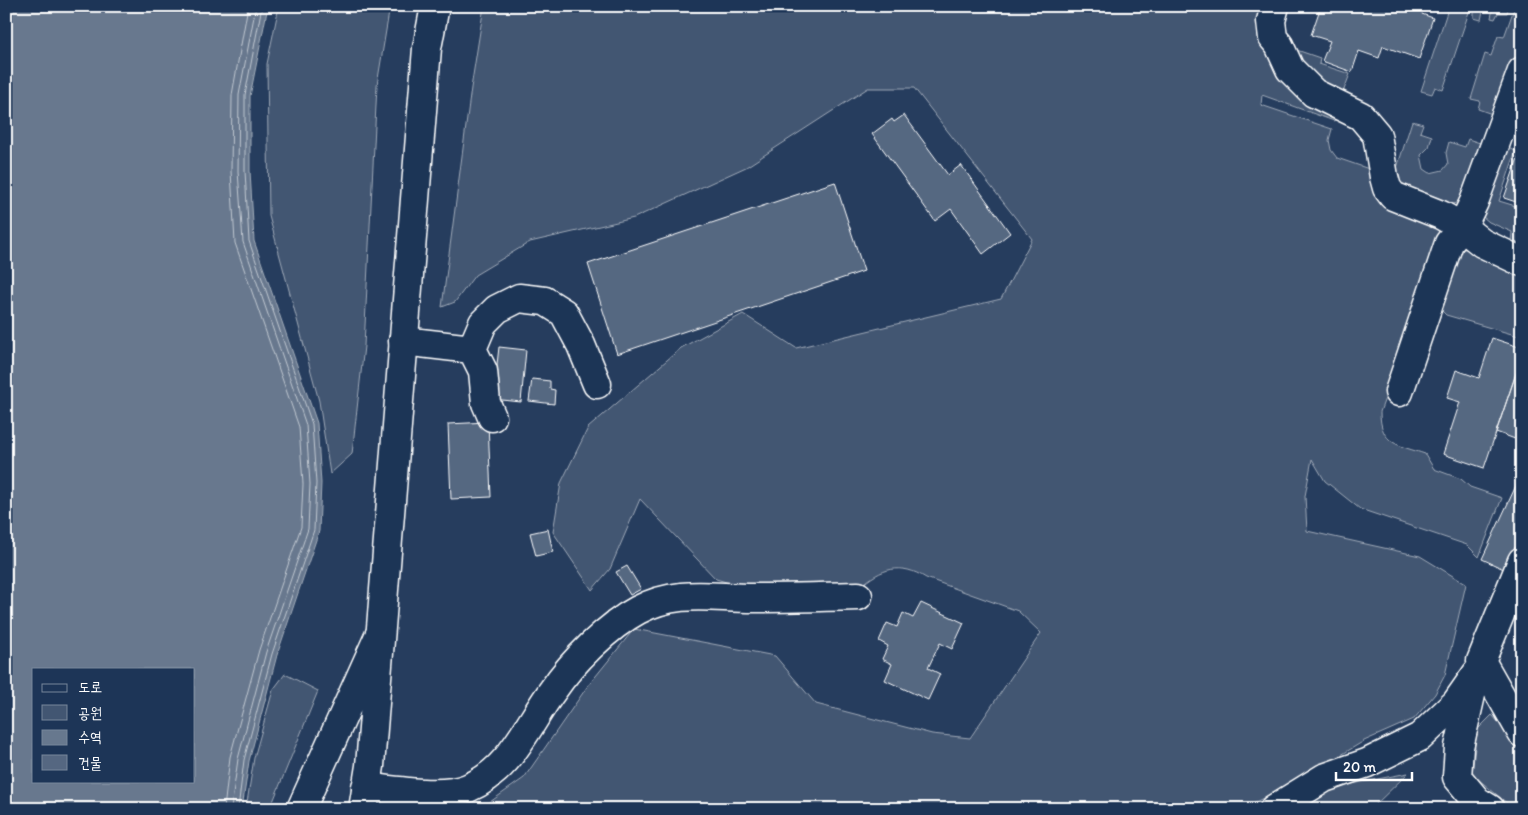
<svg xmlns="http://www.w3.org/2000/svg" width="1528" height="815" font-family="Itim,'Poor Story',sans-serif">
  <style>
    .green { fill: #425672; stroke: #a0aab8 }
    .water { fill: #67788e; stroke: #a4aebb; fill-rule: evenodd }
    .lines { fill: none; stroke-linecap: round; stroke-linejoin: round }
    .shore { stroke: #c2c9d2; stroke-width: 1 }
    .building { fill: #556781; stroke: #fff }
    .minor-casing { stroke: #fff; stroke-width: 31 }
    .major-casing { stroke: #fff; stroke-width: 31 }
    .highway-casing { stroke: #fff; stroke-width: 31 }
    .minor { stroke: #1d3557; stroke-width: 28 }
    .major { stroke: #1d3557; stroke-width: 28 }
    .highway { stroke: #1d3557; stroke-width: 28 }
  </style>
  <rect width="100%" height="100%" fill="#263d5e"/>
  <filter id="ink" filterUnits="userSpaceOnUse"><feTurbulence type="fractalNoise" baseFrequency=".02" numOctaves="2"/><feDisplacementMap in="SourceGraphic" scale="10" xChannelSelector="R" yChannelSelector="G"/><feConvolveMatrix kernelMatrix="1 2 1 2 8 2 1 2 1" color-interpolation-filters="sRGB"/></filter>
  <g filter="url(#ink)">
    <path class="green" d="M279,6H390L377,85L364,346L352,454L330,474L319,401L269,216L267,64Z
      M484,6H1272L1264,33L1338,111L1334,121L1262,95L1261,105L1332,129L1329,140L1331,150L1337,158L1372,170L1445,232L1380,412C1380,445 1399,445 1425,454L1434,469L1461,479L1470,487L1502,498L1479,557L1467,545L1360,509L1325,481L1312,459L1305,496L1307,531L1420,556L1466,584L1445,675L1435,694L1414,719L1364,741L1300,780L1241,809H480L524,778L587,687L634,629L775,656L816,704L932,734L970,738L1041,633L1018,611L926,578C901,562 881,568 860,587L740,586L716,579L640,499L610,569L592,590L553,532L561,483L588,428L681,348L743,314L796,348L1001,299L1032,239L914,88H868L746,167L634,218L530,242L475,275L455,302L442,307L471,88Z
      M1449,6H1468L1469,12L1443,90L1435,87L1432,94L1421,91Z
      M1474,6H1509L1507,13H1498L1495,19L1491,18L1493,8L1484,6L1481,20L1474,18Z
      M1515,6H1522V45L1510,79L1502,85L1492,114L1478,109L1480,101L1471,99L1485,54L1491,56L1498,36L1504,37Z
      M1285,46L1320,58L1319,64L1350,74L1342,95L1324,89Z
      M1412,121L1423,124L1420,132L1432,136L1429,147L1421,155L1424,169L1430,173L1443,170L1448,164L1446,153L1449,142L1465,147L1468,139L1483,144L1460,202L1448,205L1403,191L1397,182V168Z
      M1505,147L1516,151L1499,201L1522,208V252L1511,242L1512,232L1489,222L1483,217Z
      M1463,249H1471L1522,272V337L1446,315L1440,309L1459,252Z
      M285,674L318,691L270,809H246L254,758L273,690Z
      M1492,715L1522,749V809H1514L1472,774L1477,730Z
      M1408,773L1371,809H1298L1337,787Z"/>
    <path class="water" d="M6,6H268L250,96V171L254,241L317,423L321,483L319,531L277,655L249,761L242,809H6ZM34,669H194V781H34Z"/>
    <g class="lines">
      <path class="shore" d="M224,809L230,757L259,650L301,527L303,484L299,427L235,243L231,171L232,95L248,6
        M231,809L238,759L266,652L308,529L310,484L306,425L243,242L238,171L239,95L256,6
        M238,809L244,760L272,654L314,530L316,483L312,424L249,241L245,171V95L262,6"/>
    </g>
    <path class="building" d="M1321,6H1424L1422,14L1433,18L1419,59L1383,46L1379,58L1359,51L1352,72L1322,61L1330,41L1311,35Z
      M904,115L948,175L961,165L1010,233L983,254L951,209L935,221L872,134L892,119L894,122Z
      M1520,152L1522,153V204L1504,198Z
      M835,182L864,271L617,354L588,264Z
      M1492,338L1522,348V356L1484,468L1443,454L1460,402L1447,398L1456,370L1479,378Z
      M499,347L526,350L521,402L493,399Z
      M1520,362H1522V418L1515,439L1496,432Z
      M532,379L550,381V389L555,390L554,404L529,401Z
      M488,422L491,497L451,499L448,424Z
      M1521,475L1522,540L1508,571L1482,559Z
      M548,529L553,552L536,556L530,533Z
      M627,566L641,589L630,595L616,572Z
      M921,603L964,623L952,649L940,643L928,668L940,674L928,700L885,680L892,664L882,659L888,646L879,641L887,623L897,627L903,613L913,618Z"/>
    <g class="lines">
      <g class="minor-casing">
        <path id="minor" d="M1275,6L1271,21L1273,38L1279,45L1290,69L1314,93L1361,116L1377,135L1384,177L1387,188L1393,196L1441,215L1462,227L1482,243L1522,262
          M403,341L472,349
          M1399,392L1449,243L1462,227L1474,202L1522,71
          M492,417L486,403L483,371L472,349L483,323L497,309L519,298L545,301L564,313L581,345L597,384
          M1522,561L1481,661L1522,733
          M1473,686L1459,747L1457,777L1477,801L1490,809
          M366,787C394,790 442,799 468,788C511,770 527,725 553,690C572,662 608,626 638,610C678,589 711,598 753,598C788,598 823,597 858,596
          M1274,809L1324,778L1367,763L1420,737L1456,703L1477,673"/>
      </g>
      <g class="major-casing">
        <path id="major" d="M301,809L379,636"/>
      </g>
      <g class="highway-casing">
        <path id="highway" d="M363,809L370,766L427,48L435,6"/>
      </g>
      <use href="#minor" class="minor"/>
      <use href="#major" class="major"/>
      <use href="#highway" class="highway"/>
    </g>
  </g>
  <rect width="1528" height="815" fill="none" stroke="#1d3557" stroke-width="25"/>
  <rect x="12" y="12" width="1503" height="790" fill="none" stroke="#fff" stroke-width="2" filter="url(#ink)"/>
  <rect x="32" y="668" width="162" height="115" fill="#1d3557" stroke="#77869a"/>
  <rect x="42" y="684" width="25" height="8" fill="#1d3557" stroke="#77869a"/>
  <text x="78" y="692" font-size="15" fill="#ffffff">도로</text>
  <rect x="42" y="705" width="25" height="15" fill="#425672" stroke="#77869a"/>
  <text x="78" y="718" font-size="15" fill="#ffffff">공원</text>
  <rect x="42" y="730" width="25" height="15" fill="#67788e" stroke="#77869a"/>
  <text x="78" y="742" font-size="15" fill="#ffffff">수역</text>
  <rect x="42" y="755" width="25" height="15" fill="#556781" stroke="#77869a"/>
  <text x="78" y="768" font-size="15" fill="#ffffff">건물</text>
  <path d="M1336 772v8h76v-8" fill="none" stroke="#ffffff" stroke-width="2.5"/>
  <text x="1343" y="772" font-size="15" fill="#ffffff" stroke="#1d3557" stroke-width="4" paint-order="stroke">20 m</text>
</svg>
